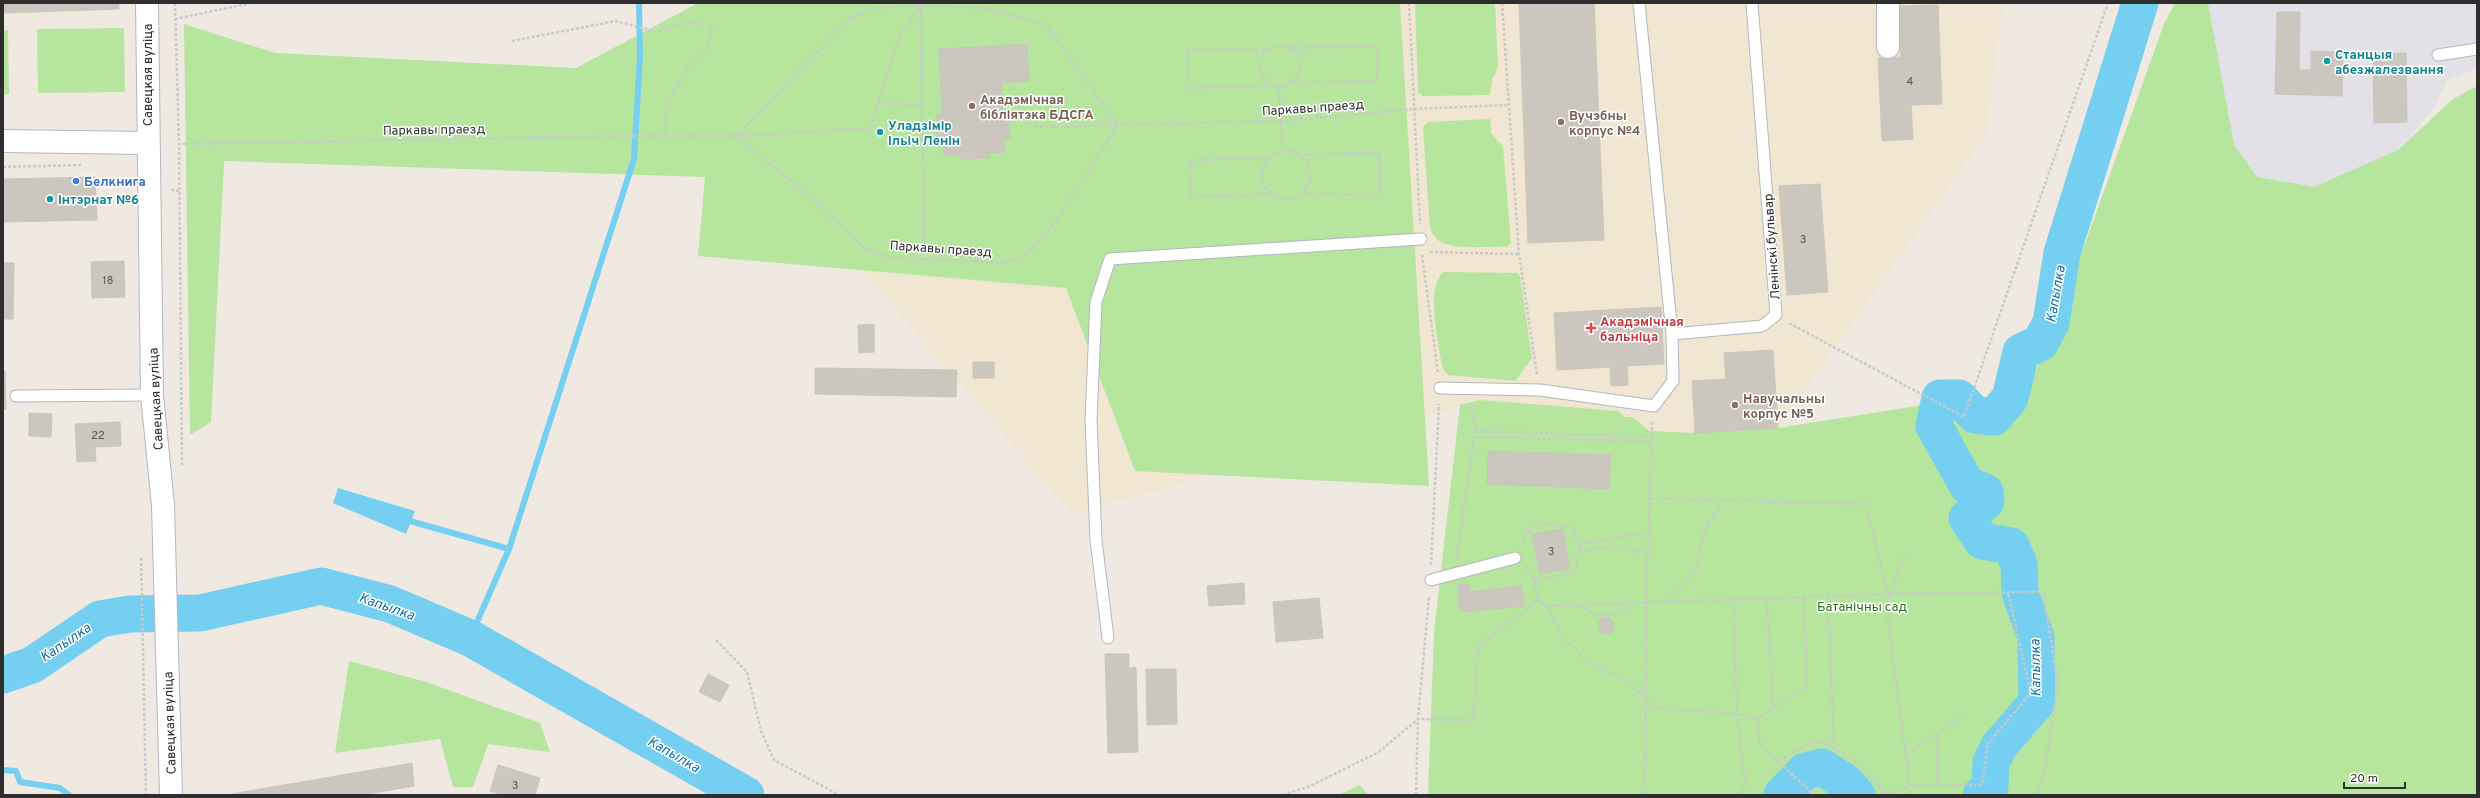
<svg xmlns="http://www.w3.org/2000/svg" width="2480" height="798" font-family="Overpass,sans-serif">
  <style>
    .industrial { fill: #e3e1e8 }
    .education { fill: #f0e6d1 }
    .green { fill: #b6e59e }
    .water { fill: #75cff0 }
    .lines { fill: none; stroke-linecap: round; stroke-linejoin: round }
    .stream { stroke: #75cff0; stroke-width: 6 }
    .river { stroke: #75cff0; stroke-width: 37 }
    .building { fill: #cbc7bf; stroke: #cbc5ba }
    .lane-casing { stroke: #b4b7c1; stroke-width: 13 }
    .street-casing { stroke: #b4b7c1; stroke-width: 24 }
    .secondary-casing { stroke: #b4b7c1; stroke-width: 24 }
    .path { stroke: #c9c9c9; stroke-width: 2.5; stroke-dasharray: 3 2; stroke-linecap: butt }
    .lane { stroke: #fff; stroke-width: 11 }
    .street { stroke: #fff; stroke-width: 22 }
    .secondary { stroke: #fff; stroke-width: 22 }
    .culture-dot { fill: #0f9aa8; stroke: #fff; stroke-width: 1.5 }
    .education-dot { fill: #8d6e63; stroke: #fff; stroke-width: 1.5 }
    .shop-dot { fill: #3f7fe0; stroke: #fff; stroke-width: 1.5 }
    .health-dot { fill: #e0444e; stroke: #fff; stroke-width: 1.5 }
    .labels { text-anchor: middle; stroke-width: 3; stroke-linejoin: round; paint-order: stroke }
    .number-label { font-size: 11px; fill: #555452 }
    .culture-label { font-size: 13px; font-weight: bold; fill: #0d838f; stroke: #fff; text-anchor: start }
    .street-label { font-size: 13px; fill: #2e2e2e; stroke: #fff }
    .education-label { font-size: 13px; font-weight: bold; fill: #785e54; stroke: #fff; text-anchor: start }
    .shop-label { font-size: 13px; font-weight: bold; fill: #366cbe; stroke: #fff; text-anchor: start }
    .health-label { font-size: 13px; font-weight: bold; fill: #be3a42; stroke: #fff; text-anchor: start }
    .park-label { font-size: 13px; fill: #2c6e1b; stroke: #fff }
    .water-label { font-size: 14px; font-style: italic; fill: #0d6fa3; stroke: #fff }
  </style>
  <rect width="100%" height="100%" fill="#efe9e1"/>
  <path class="industrial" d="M2190,3H2477V68L2447,80L2435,106L2369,189L2227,188Z"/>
  <path class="education" d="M801,3H2003L1986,135L1778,428L1695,433L1640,430L1480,400L1072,514L707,91Z"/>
  <path class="green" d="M698,3H1400L1429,486L1135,471L1066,288L698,256L705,177L224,161L211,422L190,435L184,24L275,53L576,68Z
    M1415,3H1495L1498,67L1492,80L1490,95L1423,96L1418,92Z
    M2175,3H2208L2234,145L2257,177L2314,187L2398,150L2453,99L2477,86V795H1428L1434,632L1460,405L1480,400L1618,411L1625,417H1633L1649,431L1695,433L1778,428L1923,405L1961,425L2019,411L2066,297L2164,24Z
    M124,28L125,92L38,93L37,29Z
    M3,30H8L9,94H3Z
    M1490,119L1491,133L1503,147L1511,243L1507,247C1490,246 1456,250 1441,242C1435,239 1433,234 1430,228L1423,127L1428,122Z
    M1443,272L1517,273L1520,276L1532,358L1515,381L1448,375L1442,367C1439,342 1425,290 1443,272Z
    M349,661L426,682L540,723L550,752L488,744L473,787H453L440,739L335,753Z
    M1360,785L1368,795H1338Z"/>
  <path class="water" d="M338,488L415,511L406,534L333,503Z"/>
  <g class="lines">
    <path class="stream" d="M403,519L509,549
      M470,638L509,549L634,159L640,56L639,3
      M3,770L16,771L20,782L60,788L69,795"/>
    <path class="river" d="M3,675L32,665L100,619L130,614L200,613L321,586L390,604L470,638L746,795
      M1782,795L1805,771L1822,767L1845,782L1857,795
      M1981,795L1990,786L1991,763L1999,746L2037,702L2036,637L2020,593L2019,564L2011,546L1982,541L1967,518L1986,501L1985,492L1967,485L1934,426L1940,398H1959L1975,415L1994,417L2010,398L2021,352L2040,343L2051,323L2062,253L2140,3"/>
  </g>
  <path class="building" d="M3,3H119V9L3,13Z
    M1519,3H1594L1604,240L1528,243Z
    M1938,5L1942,104L1911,105L1913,139L1882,141L1878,58L1901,57L1899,6Z
    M2277,12H2300L2299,70H2311V51L2343,52L2342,96L2275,94Z
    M1027,44L1029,81L1001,83L1002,113H1009L1010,138H1004V152L989,153L990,158L960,159V154L944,155L943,144H937V115H942L939,49Z
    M2373,53H2406L2407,122L2374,123Z
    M95,177L97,220L3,222V179Z
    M1820,184L1828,292L1787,295L1779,186Z
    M124,261L125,297L92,298L91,262Z
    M3,263H14L13,319H3Z
    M1661,307L1664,364L1627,366L1628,385L1611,386L1610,367L1557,370L1554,313Z
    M874,324V352L859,353L858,325Z
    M1773,350L1778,428L1695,433L1692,381L1726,379L1724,353Z
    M973,362H994V378H973Z
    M815,368L957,370L956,397L815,394Z
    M3,371H5L6,409H3Z
    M29,413L52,414L51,437L29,436Z
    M120,422L121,446L95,447L96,461L77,462L75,424Z
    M1488,451L1611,455L1609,489L1487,484Z
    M1563,529L1570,568L1540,574L1532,534Z
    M1244,583L1245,604L1209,606L1207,586Z
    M1469,584L1470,592L1522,586L1524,606L1460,612L1457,585Z
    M1319,598L1323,638L1276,642L1273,602Z
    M1598 626a8 8 0 1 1 16 0a8 8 0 1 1-16 0Z
    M1105,654H1129V668L1136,667L1138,752L1108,753Z
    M1146,669H1176L1177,724L1147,725Z
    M708,674L729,685L720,702L699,692Z
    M412,763L414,786L362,795H226Z
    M498,765L540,778L535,795H504L490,791Z"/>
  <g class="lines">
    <g class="lane-casing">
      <path id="lane" d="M1639,3L1672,334L1762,326L1776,315L1752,3
        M2438,55L2477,49
        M1440,388L1540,390L1654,406L1673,381L1672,334
        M16,396L152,395
        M1431,580L1515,558
        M1108,638L1096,540L1091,420L1096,302L1110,259L1421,239"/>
    </g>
    <g class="street-casing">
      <path id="street" d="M1888,47V3"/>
    </g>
    <g class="secondary-casing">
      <path id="secondary" d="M147,3L152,395L163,505L171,795
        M3,141L147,143"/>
    </g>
    <path class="path" d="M175,3L179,144
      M919,3L921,6L924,259
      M1409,3L1420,224
      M1502,3L1519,254L1537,375
      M921,6L986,8L1047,25L1118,125L1056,221L1033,248L1022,258L1003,262L891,258L866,249L811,198L737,136L849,19L875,8Z
      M175,19L251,3
      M512,41L616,21L657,32L688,23L712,25L709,44L688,67L667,104L665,135
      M1260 66a20 20 0 1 1 40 0a20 20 0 1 1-40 0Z
      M1288,48L1377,46V81L1292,83
      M1269,50H1187L1189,88L1273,85
      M1279,86L1283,151
      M879,103L922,106
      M1035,127L1282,121L1413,109L1508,105
      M1262 175a24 24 0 1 1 48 0a24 24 0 1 1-48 0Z
      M1299,155L1379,153L1380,195L1300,194
      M1268,158L1189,160L1191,197L1271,194
      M3,167L82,165
      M171,190L180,191
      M1430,252L1519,254
      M1422,255L1438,373
      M1789,323L1964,417L2108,3
      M1475,431L1650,437
      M1473,437L1650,441
      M182,465L179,144L626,136H737L871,128L899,36L921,6L926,3
      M1649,498L1866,504L1888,594
      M1580,544L1648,532
      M1523,545L1524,536L1539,522L1573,528L1580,551
      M1905,554L1886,605L1911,795
      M1457,557L1475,431L1471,403
      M141,558L146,795
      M1431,565L1439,404
      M1525,569L1535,580L1537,601L1547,606L1563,637L1588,662L1626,680L1656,708L1737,714L1757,719L1760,744L1814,795
      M1535,580L1574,573L1580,551L1617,546L1647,555
      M1828,596L1834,748
      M1767,598L1773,709
      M1733,599L1737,714L1745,783L1741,795
      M1668,601L1696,569L1704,533L1722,500
      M1581,605L1594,615H1618L1633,604
      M1547,606L1888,594L2043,592L2058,683L2044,774L2035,795
      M716,640L747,672L761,731L774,760L839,795
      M1757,719L1807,686L1804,597
      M1906,755L1963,716
      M1780,761L1801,747L1821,741L1853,759L1887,794L1910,785H1982L1988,743L2031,693L2008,593
      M1937,785L1938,735
      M1283,795L1310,786L1379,752L1418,719L1473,720L1478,647L1537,601
      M1416,795L1418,719L1429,596
      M1645,795L1646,602L1652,422"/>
    <use href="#lane" class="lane"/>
    <use href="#street" class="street"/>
    <use href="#secondary" class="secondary"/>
  </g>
  <g class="culture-dot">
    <circle cx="2327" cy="61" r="4"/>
    <circle cx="880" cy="132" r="4"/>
    <circle cx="50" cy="199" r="4"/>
  </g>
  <g class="education-dot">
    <circle cx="972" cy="106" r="4"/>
    <circle cx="1561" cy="122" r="4"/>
    <circle cx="1735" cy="405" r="4"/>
  </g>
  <circle class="shop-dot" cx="76" cy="181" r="4"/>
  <path class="health-dot" d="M1589 322h4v4h4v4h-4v4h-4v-4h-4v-4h4z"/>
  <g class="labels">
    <g class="number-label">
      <text x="1910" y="85">4</text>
      <text x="1803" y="243">3</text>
      <text x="108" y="284">18</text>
      <text x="98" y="439">22</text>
      <text x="1551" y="555">3</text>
      <text x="515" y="789">3</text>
    </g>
    <g class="culture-label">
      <text x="2335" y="59">Станцыя<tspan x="2335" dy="15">абезжалезвання</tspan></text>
      <text x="888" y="130">Уладзімір<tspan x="888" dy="15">Ільіч Ленін</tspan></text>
      <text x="58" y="204">Інтэрнат №6</text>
    </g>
    <g class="street-label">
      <text transform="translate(147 75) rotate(-90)" y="5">Савецкая вуліца</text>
      <text transform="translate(1313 107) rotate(-4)" y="5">Паркавы праезд</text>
      <text transform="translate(434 129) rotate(-1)" y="5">Паркавы праезд</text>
      <text transform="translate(1771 247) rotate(-94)" y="5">Ленінскі бульвар</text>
      <text transform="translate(941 248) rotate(4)" y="5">Паркавы праезд</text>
      <text transform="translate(155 399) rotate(-93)" y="5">Савецкая вуліца</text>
      <text transform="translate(169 723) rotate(-92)" y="5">Савецкая вуліца</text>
    </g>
    <g class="education-label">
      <text x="980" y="104">Акадэмічная<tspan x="980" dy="15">бібліятэка БДСГА</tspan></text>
      <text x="1569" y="120">Вучэбны<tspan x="1569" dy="15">корпус №4</tspan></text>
      <text x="1743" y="403">Навучальны<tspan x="1743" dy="15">корпус №5</tspan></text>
    </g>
    <g class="shop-label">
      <text x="84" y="186">Белкнига</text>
    </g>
    <g class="health-label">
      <text x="1600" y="326">Акадэмічная<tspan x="1600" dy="15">бальніца</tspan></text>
    </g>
    <g class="park-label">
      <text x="1862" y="611">Батанічны сад</text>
    </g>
    <g class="water-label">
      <text transform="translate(2055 294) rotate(-80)" y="5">Капылка</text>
      <text transform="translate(387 606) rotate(19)" y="5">Капылка</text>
      <text transform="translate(65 642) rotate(-34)" y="5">Капылка</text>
      <text transform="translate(2035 668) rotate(-91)" y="5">Капылка</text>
      <text transform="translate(674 754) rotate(30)" y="5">Капылка</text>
    </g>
  </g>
  <rect width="2480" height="798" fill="none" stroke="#2e2e2e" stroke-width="8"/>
  <path d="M2344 782v6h61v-6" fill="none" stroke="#2e2e2e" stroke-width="2"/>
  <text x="2350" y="782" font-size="12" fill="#2e2e2e" stroke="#ffffff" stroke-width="3" paint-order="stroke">20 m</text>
</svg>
